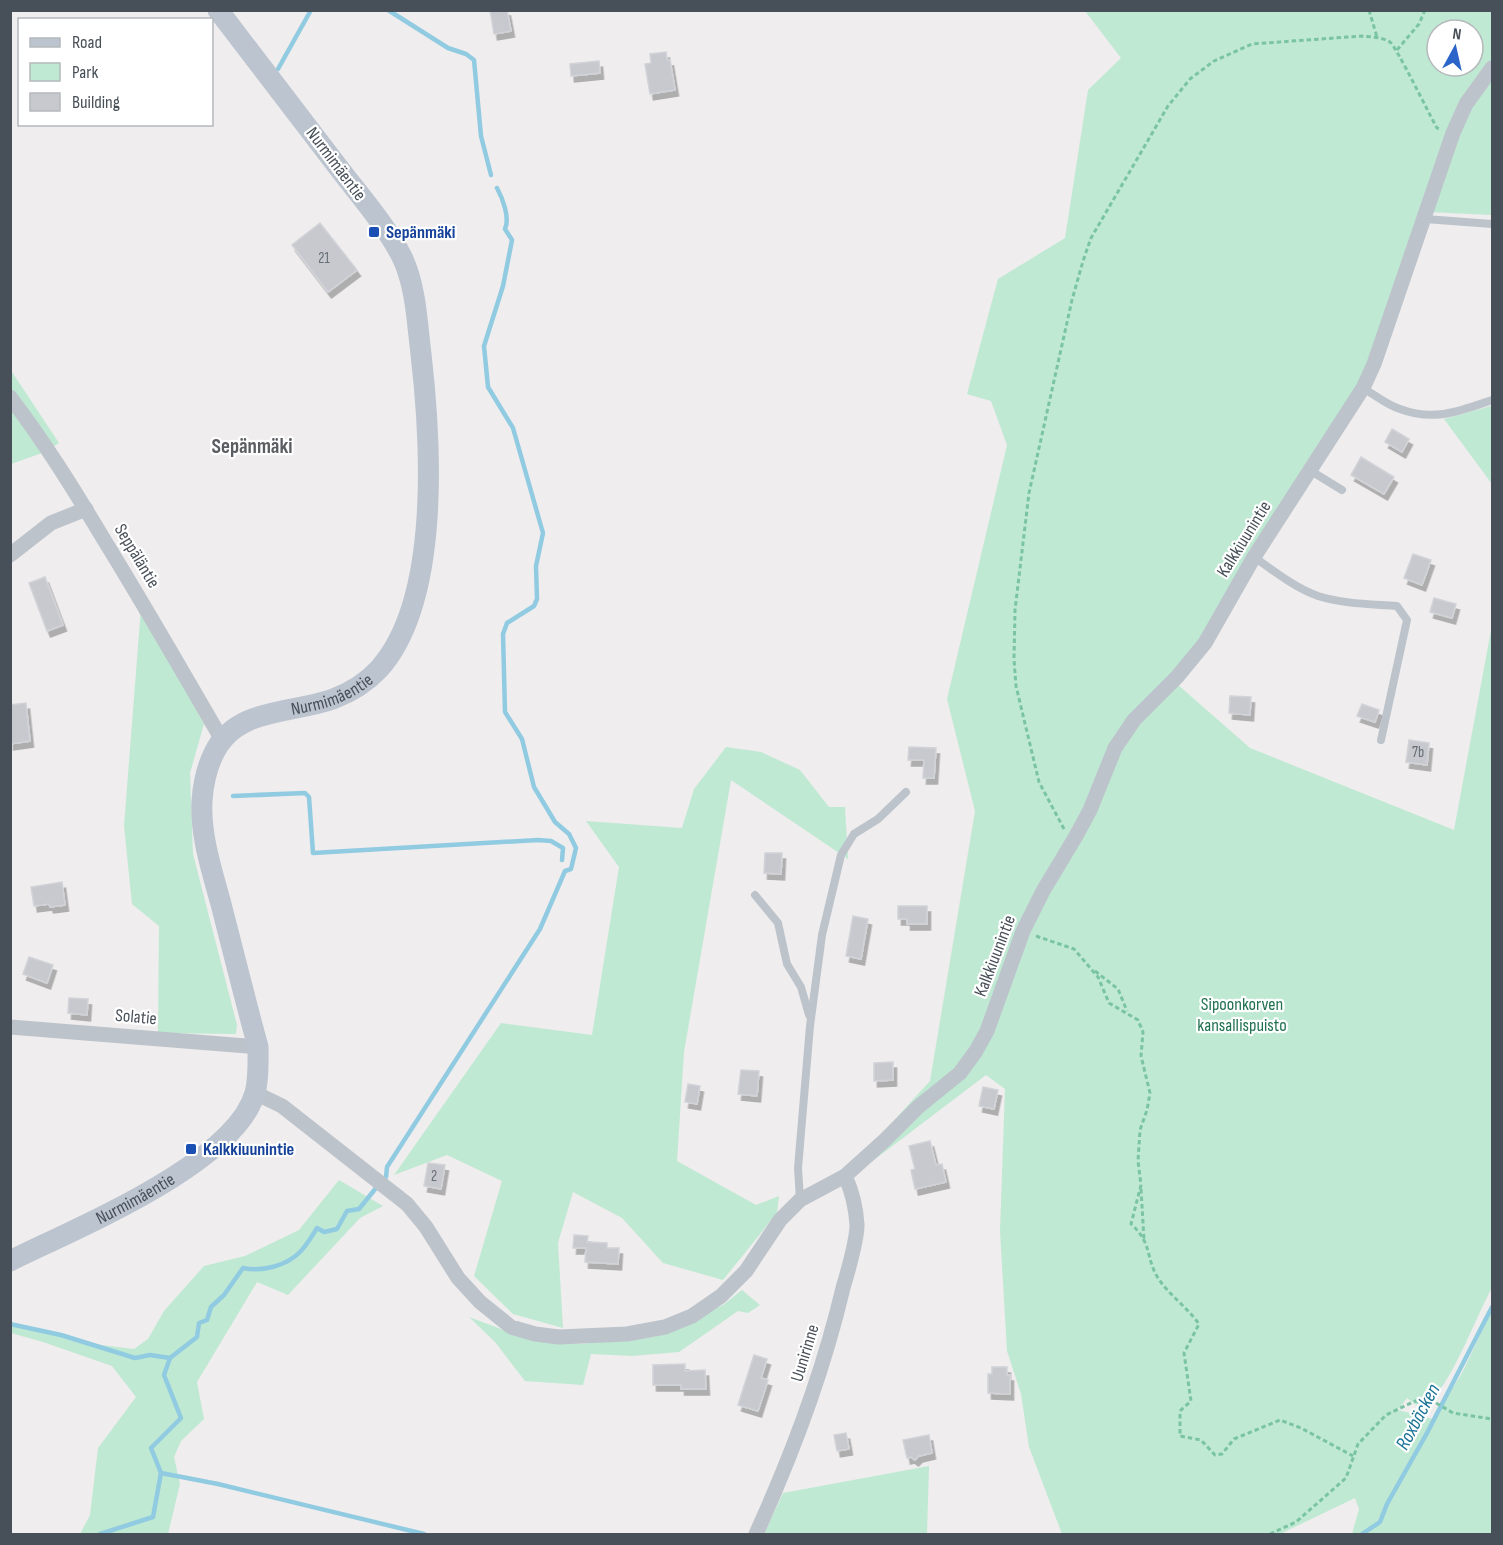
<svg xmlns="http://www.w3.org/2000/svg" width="1503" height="1545" viewBox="0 0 1503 1545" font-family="'Sofia Sans Condensed',sans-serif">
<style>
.green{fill:#bfe9d3;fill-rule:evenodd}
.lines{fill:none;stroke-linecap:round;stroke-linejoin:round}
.stream{stroke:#91cbe1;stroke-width:4.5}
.building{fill:#c7c9cf;stroke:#d1d3d8;stroke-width:1.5;filter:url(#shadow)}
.path{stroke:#7bc3a5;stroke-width:3;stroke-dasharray:4.5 3;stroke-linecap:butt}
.lane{stroke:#bdc3cb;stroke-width:8}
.street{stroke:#bdc3cb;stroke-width:15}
.secondary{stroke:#bcc4cf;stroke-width:21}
.transit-dot{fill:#1a4fb4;stroke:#fff;stroke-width:2}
.labels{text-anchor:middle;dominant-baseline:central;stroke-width:4.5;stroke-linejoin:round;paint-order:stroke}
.number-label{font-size:15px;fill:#676e76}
.street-label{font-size:18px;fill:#474f58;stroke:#fff}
.transit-label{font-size:18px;font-weight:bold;fill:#164399;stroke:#fff;text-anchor:start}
.park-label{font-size:18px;fill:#20714f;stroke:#fff}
.water-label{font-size:20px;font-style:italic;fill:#1b7497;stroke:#fff}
.quarter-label{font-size:21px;font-weight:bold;fill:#5a5d61;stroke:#fff}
</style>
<defs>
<filter id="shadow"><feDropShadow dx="3.5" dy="6" stdDeviation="0" flood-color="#0004"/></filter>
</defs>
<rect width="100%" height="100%" fill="#efeded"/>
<g class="green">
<path d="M1085,11H1492V215L1427,212L1365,389L1177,684L1250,748L1454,830L1492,625V1288C1478,1312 1452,1382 1433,1397C1428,1400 1421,1402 1416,1405L1407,1398L1398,1410L1433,1419L1462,1373L1492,1310V1534H1352L1359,1509L1355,1498L1280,1534H1062L1029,1447L1021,1394L1007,1351L1000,1231L1005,1089L986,1075L866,1166L857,1161L930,1081L975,811L947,699L1007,445L991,401L967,394L998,279L1065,238L1088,90L1121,58ZM1437,30H1473V66H1437Z"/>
<polygon points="10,369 59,443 45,452 11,464"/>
<polygon points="1491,406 1492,407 1492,484 1444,419"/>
<polygon points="141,608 204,724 190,773 193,854 237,1025 236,1034 158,1033 159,926 132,904 124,826"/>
<polygon points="726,747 761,752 800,770 829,807 845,807 848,859 731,780 684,1052 677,1161 756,1205 779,1196 777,1213 723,1280 663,1263 622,1218 573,1192 558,1243 563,1328 513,1314 474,1276 502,1181 447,1155 394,1175 501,1023 592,1035 619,867 586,821 682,828 694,789"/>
<polygon points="339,1180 383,1206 360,1218 288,1295 257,1282 197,1382 204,1419 181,1441 174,1457 180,1484 168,1534 80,1534 90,1515 98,1448 136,1397 112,1366 43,1342 11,1333 11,1323 93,1344 134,1349 148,1339 164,1311 204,1266 245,1256 299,1230"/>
<polygon points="742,1290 760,1305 748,1313 738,1311 679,1352 632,1356 591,1354 583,1385 525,1381 495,1342 469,1317 509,1332 580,1344 654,1337 723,1305"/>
<polygon points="929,1466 927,1534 764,1534 783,1493"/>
</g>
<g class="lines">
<g class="stream">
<polyline points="388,10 448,48 466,54 474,60 481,136 491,175"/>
<polyline points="278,69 311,10"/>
<polyline points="233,796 305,793 309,797 313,853 538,840 551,841 563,848 562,860"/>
<path d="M386,1177L387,1167L540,929L565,871L571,869L576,848L569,834L555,822L534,787L522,739L505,712L503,634L507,623L534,606L537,599L536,566L543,533L513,428L488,387L484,346L503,286L512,240L505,229C510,218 503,199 497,188"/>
<polyline points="10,1324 61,1335 135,1358 150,1355 170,1358"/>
<polyline points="161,1473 218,1484 424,1534"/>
<path d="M100,1534L153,1517L161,1473L151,1448L181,1418L164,1375L170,1358L197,1337L199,1323L207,1320L211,1307L224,1295L243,1268C262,1272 286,1266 300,1252C307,1245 312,1236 317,1228L324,1232L337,1229L347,1211L359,1209L376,1188"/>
<polyline points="1362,1534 1380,1522 1387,1504 1427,1433 1492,1307"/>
</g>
</g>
<g class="building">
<polygon points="490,10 507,10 511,31 494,34"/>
<polygon points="666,52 667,60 670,60 675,90 650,94 645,64 651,63 650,54"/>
<polygon points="599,61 600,73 571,76 570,64"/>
<polygon points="320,223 357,270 328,292 292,245"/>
<polygon points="1392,429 1409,439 1402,452 1385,442"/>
<polygon points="1361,457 1394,477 1384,494 1351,475"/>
<polygon points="1413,554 1431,560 1422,585 1404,578"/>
<polygon points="45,577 63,625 47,631 29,583"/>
<polygon points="1434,598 1456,604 1452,618 1430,612"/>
<polygon points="1230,696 1251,697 1250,715 1229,713"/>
<polygon points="26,703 30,741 10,744 10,705"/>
<polygon points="1362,704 1379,710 1375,722 1357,716"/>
<polygon points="1409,740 1429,743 1427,765 1406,762"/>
<polygon points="909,747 936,748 934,778 923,778 924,760 908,760"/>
<polygon points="765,853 782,853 781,874 764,873"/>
<polygon points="62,882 65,905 50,907 49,904 34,906 31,887"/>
<polygon points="898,906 927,906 927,924 907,924 907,919 898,919"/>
<polygon points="853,916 868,919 861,959 846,956"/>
<polygon points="29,957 53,965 47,983 23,974"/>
<polygon points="69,998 88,999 87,1015 68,1013"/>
<polygon points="893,1062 893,1080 874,1081 874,1063"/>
<polygon points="741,1070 759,1071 757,1096 738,1094"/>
<polygon points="688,1084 700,1086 697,1104 685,1102"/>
<polygon points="983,1087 998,1090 994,1109 979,1106"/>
<polygon points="930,1141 936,1165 942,1164 946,1182 915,1189 911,1170 915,1169 909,1146"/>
<polygon points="428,1163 445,1165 441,1189 424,1186"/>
<polygon points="574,1235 588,1236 587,1242 607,1243 607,1248 619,1248 618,1264 585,1262 586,1248 573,1248"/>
<polygon points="754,1355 767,1359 761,1378 768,1380 758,1411 738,1405"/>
<polygon points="685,1364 685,1371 705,1370 706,1389 681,1389 681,1385 653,1385 653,1365"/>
<polygon points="992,1367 1007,1367 1007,1375 1010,1375 1010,1394 988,1393 988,1374 992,1374"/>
<polygon points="846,1433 849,1449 837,1451 834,1435"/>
<polygon points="929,1435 932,1453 919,1456 915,1460 911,1457 907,1458 903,1440"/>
</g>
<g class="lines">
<g class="path">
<polyline points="1369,10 1377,37"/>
<polyline points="1397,50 1419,24 1425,10"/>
<path d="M1064,829L1039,782L1016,686L1014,659L1015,610L1029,493L1072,300L1083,261L1091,238L1168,106L1190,79L1214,61L1252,44L1362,36C1371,37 1382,37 1390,42C1396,46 1430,116 1437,128L1440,129"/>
<path d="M1036,936L1074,949L1098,977L1109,1003L1138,1020L1143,1032L1141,1056L1150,1093L1147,1110L1140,1130L1138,1161L1141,1185L1131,1224C1153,1244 1145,1257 1158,1278C1169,1295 1187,1307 1199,1324L1184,1353L1191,1401L1180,1411V1436L1201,1440L1215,1455L1222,1454L1234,1439L1280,1420L1301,1428L1353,1456"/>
<polyline points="1095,971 1118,989 1127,1011"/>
<polyline points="1141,1189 1144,1240"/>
<polyline points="1270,1534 1296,1522 1346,1478 1358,1444 1386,1415 1415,1401 1436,1403 1453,1413 1492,1419"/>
</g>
<g class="lane">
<polyline points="1425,219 1492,224"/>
<path d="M1363,388C1375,395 1387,405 1400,409C1434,422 1460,411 1492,400"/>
<polyline points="1311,471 1342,490"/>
<path d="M1254,557C1274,571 1295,588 1318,596C1343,604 1371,604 1397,606L1407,620L1381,740"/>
<polyline points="755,895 778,923 787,964 801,987 809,1015"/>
<polyline points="800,1200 798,1168 810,1026 822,935 841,855 854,834 878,819 906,792"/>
</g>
<g class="street">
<path d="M10,397C46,444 76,493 106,543C146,608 184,674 222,740"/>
<polyline points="10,555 51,523 86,509"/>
<polyline points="10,1027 258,1047"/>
<polyline points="255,1093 282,1106 407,1204 426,1227 458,1278 480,1302 511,1327 535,1334 559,1337 627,1334 665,1327 692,1316 721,1296 746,1271 780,1220 800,1200 845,1176 885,1140 918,1107 960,1073 976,1051 987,1031 1023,931 1043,891 1076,836 1090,810 1115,748 1134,720 1177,677 1205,643 1254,557 1363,388 1374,364 1453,133 1466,104 1492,68"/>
<path d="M756,1534C792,1455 823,1373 843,1288C848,1271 857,1241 857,1225C856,1208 852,1191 845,1176"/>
</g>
<path class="secondary" id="s1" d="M10,1261C74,1229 235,1164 255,1093C259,1078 258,1062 258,1047C245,999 233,951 221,904C212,871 200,835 202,801C203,786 207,767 214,753C236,707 292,714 333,699C349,693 367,682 379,669C441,600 431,441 421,354C417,322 416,286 402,257C386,225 360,196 338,167C298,115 258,63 218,10"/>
</g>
<g class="transit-dot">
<rect x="368" y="226" width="12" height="12" rx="3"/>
<rect x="185" y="1143" width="12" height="12" rx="3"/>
</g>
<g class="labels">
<g class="number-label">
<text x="324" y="258">21</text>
<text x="1418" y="752">7b</text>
<text x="434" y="1176">2</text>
</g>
<g class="street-label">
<text transform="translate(336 164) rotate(53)">Nurmimäentie</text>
<text transform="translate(1244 539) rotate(-58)">Kalkkiuunintie</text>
<text transform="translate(137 556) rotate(59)">Seppäläntie</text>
<text stroke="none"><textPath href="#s1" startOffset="788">Nurmimäentie</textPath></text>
<text transform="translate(995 956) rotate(-69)">Kalkkiuunintie</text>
<text transform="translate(136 1017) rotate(5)">Solatie</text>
<text stroke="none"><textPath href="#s1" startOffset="140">Nurmimäentie</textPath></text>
<text transform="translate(805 1353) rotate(-73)">Uunirinne</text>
</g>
<g class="transit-label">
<text x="386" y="232">Sepänmäki</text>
<text x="203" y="1149">Kalkkiuunintie</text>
</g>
<g class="park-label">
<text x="1242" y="1004">Sipoonkorven<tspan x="1242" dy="21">kansallispuisto</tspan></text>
</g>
<g class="water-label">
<text transform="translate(1418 1417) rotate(-62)">Roxbäcken</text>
</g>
<g class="quarter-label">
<text x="252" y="446">Sepänmäki</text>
</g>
</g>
<rect width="1503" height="1545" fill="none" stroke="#474f58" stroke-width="24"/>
<rect x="18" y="18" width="195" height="108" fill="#ffffff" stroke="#b5b9bc" stroke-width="1.5"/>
<rect x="30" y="38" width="30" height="9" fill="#bcc4cf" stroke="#b5b9bc" stroke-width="1.5"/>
<text x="72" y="48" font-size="18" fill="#474f58">Road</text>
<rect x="30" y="63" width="30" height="18" fill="#bfe9d3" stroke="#b5b9bc" stroke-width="1.5"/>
<text x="72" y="78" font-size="18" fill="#474f58">Park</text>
<rect x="30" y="93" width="30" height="18" fill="#c7c9cf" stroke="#b5b9bc" stroke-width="1.5"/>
<text x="72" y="108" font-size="18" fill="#474f58">Building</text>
<g transform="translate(1455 48) rotate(8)"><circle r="28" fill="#ffffff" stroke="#b5b9bc" stroke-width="1.5"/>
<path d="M0-4.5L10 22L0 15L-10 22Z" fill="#2c65ca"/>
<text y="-9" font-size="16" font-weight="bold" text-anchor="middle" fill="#474f58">N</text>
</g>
</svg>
